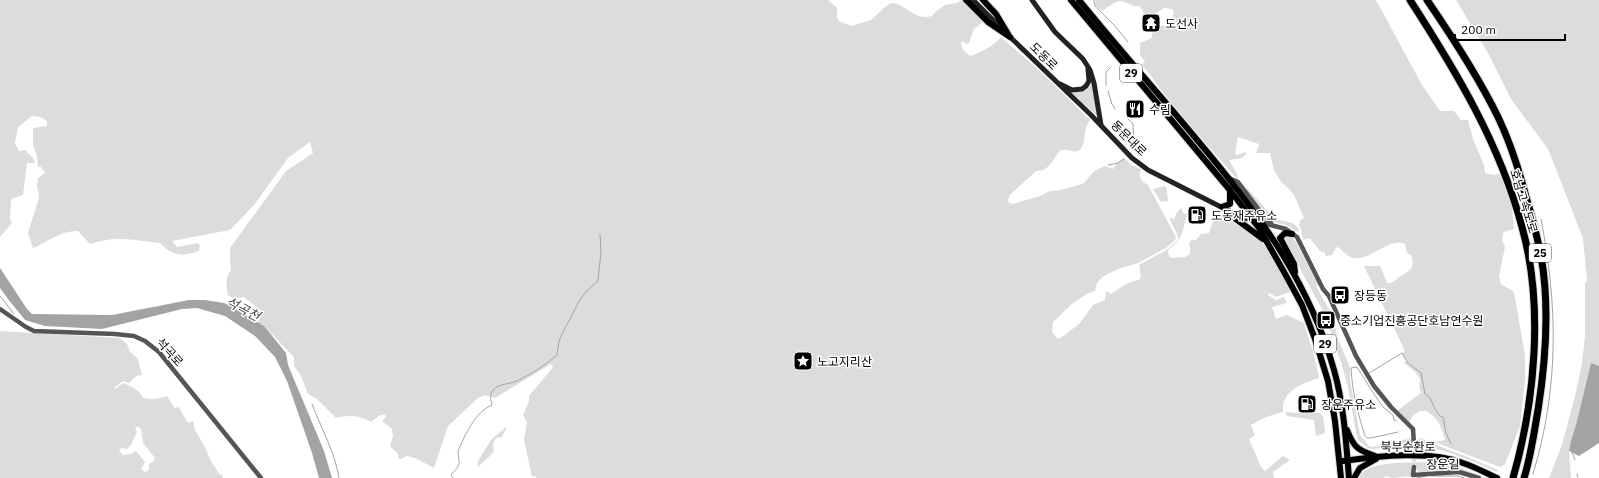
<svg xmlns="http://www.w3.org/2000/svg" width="1599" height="478" viewBox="0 0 1599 478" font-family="'IBM Plex Sans','Noto Sans KR',sans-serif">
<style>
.green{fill:#dcdcdc;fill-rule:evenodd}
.water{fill:#a3a3a3}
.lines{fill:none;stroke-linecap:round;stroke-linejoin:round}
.stream{stroke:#a3a3a3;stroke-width:1}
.tertiary-tunnel{stroke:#d9d9d9;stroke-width:4.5;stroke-dasharray:4.5 2;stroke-linecap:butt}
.primary-casing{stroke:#dbdbdb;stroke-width:8}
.trunk-casing{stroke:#dbdbdb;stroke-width:8}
.motorway-casing{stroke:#dbdbdb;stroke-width:9}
.tertiary{stroke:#555;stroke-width:4.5}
.secondary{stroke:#222;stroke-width:5}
.primary{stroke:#000;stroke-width:6}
.trunk{stroke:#000;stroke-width:6}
.motorway{stroke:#000;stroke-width:7}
.labels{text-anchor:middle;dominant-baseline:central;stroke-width:3;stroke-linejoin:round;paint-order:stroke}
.shield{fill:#fff;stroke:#4c4c4c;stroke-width:1}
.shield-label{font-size:11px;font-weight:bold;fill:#000}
.poi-label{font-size:12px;fill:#000;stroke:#fff;text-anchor:start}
.street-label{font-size:12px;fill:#000;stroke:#fff}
.water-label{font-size:13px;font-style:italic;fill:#444;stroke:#fff}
</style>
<rect width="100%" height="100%" fill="#fff"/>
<g class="green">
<path d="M0,0H828L837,8V18L839,21L852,26L871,20L885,7L891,3C908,4 912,21 932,16L935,12L945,5L956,3L962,0L984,21L974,29L969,43L966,44L963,41L961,43L963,50L970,56C982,52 993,46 1001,37L1041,72L1090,120C1082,131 1087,138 1082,147C1077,156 1068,148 1062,150C1053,154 1053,171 1036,171L1010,195L1008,200L1009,203L1013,204L1040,196L1050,191L1060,190L1079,185L1084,183L1094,171L1105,166L1113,169L1118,162L1124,158L1132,165L1141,169C1138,178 1141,181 1148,185L1176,237L1175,240L1166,248L1138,263L1118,269L1102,277L1097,283L1095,291L1088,293L1073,303L1053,322L1052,332L1058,339L1062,337L1079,324L1093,305L1105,300L1106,291L1111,294C1120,288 1128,281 1139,280L1141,277L1139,265L1168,249L1178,240V236L1169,218L1174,219L1177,212L1181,208L1184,214H1187C1183,230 1182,241 1168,250L1169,256L1171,258L1185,257L1190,254V248L1189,244L1191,240H1196L1201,234L1209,233L1214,218C1224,215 1229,217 1237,222C1264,237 1279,265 1290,292L1276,297L1269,293L1268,295L1276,300L1284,297L1287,303L1272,307L1276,319L1287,315L1304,323L1314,355L1319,378C1303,383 1281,391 1283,412L1266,417L1251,425L1255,435L1249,439L1261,467L1265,471L1283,456L1290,460L1273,472L1274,478H536V476L532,477L524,440L527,422L523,415L529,401V396L553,367L551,364L495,398L485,395L478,398L448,426L434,468L415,458L407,456L401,459L398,458V454L390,446L393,436L392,429L382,421L386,417L385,414L379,416L371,422C358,415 349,415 336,418L317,399L308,394L301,376L294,366V357L264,326L258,323L260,317L259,309L244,297L234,299L228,295C226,286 225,277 231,270L230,260V248L286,171L313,153L310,142L288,158L254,205L230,230L172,241L177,247L198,243L200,246L199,251C182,256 173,257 160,243C134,240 115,235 90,244L78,231C59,231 50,241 33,248L28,233L38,201L39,195L37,186L38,178L45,173L41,167H38L37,156L33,145V128L47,126V121L40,117L32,116L18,127L15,143L19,151L25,150L33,158L35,163H27L23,195L11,199L10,219L12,223L0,237Z"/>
<path d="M1095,0H1376L1422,85L1440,111H1454L1461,120H1468L1473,139L1484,165L1485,173L1494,175L1501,173L1511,201L1514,229L1506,231L1503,233L1502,239L1505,247L1499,276L1501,284L1514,292L1525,355V381L1520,426L1505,464L1500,467L1434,442L1445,440C1442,428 1438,417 1426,411C1418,410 1411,415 1410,423L1397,411L1421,393L1419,387L1420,379L1416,373L1404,363L1407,361L1402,353L1405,351L1364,266H1380L1387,283C1393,284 1396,279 1401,276C1410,270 1416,268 1411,255L1407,253L1405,244C1390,236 1370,261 1354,258C1348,257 1343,251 1338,247L1336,248L1332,255L1325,256V253L1320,251L1310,238L1303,240L1301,229L1299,225L1300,223L1299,221L1304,218L1294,195L1287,187L1281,182L1274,170L1270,153H1256L1259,144L1238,137L1235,153L1237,155L1246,152V154L1242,158L1229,160L1237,174L1238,180L1187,122L1157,85L1152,77L1142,65L1145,61L1140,55V43L1152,38V29C1166,22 1169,31 1174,11L1172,9L1164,8L1146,19L1142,9L1139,6C1131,7 1124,0 1120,1C1114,2 1107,8 1102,11L1096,6Z"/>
<polygon points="1456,0 1599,0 1599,366 1591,364 1577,421 1571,441 1569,451 1571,478 1549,478 1562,445 1576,392 1582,363 1585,335 1585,284 1587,280 1583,238 1548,149 1511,99 1489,55"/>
<polygon points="1092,83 1097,115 1096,115 1072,93 1083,91"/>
<polygon points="1165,186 1167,190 1168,201 1161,202 1153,189"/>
<path d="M1247,188L1273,217C1282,223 1292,219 1299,229L1298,232L1286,225L1274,222L1267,218L1246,189Z"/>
<path d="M1289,237H1292L1296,242L1318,285L1316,286L1332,315L1338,339L1350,367V380L1360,435L1369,446L1372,447L1412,438L1416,444L1417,440L1422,438L1429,442L1470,458L1498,470L1497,472C1472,461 1448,449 1420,447C1405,446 1388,448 1373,449L1368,448L1358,440L1356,432L1348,387L1341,362L1332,339L1328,320L1285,241V238Z"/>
<path d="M0,331L120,338L127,344L130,352L138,359L142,375L136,376L129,383L123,381L114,388L115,389L123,383C131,386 140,390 143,398C152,400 159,399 167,396L175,409L178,406L188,423L193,421L195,430L205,447L211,461L219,474L222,475L223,478H0ZM138,426L141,429L143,443L155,458L154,461L149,464V470L145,472L141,469L145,462L136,451L131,454L123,455L119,451L121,448L127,449L131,445L137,432L135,429Z"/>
<polygon points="1285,412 1297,413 1319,413 1323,416 1325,433 1316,436 1314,420 1287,416"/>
<polygon points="507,427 502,437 496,438 493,444 494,452 478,467 478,461 491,440 505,428"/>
<path d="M1420,462L1456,466L1481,476L1458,471L1419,472L1417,471L1416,466L1412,467V476L1392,478L1385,476L1384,478H1359C1365,461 1405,463 1420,462Z"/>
</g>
<g class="water">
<polygon points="0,268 27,309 32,314 112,315 189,300 205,300 224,303 233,307 264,326 286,353 288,365 324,451 332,478 319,478 312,453 287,381 275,357 255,336 225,316 197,308 182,309 102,329 45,326 25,320 8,299 0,288"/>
<polygon points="1591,363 1599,366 1599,443 1579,456 1569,451 1571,441 1577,421"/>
</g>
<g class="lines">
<g class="stream">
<polyline points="1094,0 1095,6 1114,25 1128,42"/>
<polyline points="1106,85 1106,72 1111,67"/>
<polyline points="1108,91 1112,104 1115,109"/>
<polyline points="1128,119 1133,124 1134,149"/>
<polyline points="1108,165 1118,163 1124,159"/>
<polyline points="0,296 14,314"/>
<polyline points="1369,373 1402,353 1407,362 1421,373 1425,394 1430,398 1435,409 1440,416 1443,417 1446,433 1451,444"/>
<path d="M312,404C321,428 335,452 339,478"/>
<path d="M1396,421L1394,420L1393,415L1383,407L1372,391L1357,367L1351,368C1352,391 1358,414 1365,436L1367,438H1371L1398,432"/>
<polyline points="1572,452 1575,460"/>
<path d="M1533,474C1559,388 1558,307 1541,219"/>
<polyline points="1577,474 1578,478"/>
<polyline points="1433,476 1458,476 1464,478"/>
<path d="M453,478L451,475C462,463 459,465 458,451C465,435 475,412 492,405C491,400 489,395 493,390C498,384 510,384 517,381C531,374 544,366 557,355C559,334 563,333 572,315C580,299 583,293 598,281L601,251L600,235"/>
<polyline points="1417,478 1426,476"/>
</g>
<polyline class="tertiary-tunnel" points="1414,444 1414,467"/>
<g class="primary-casing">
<g id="primary">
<polyline points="1071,0 1229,189 1259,228 1284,272 1302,305 1315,339 1328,381 1335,421 1341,478"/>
<path d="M1079,0C1118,48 1159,94 1198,141C1257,211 1309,281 1334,370C1344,405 1346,442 1349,478"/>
<polyline points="1222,207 1230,204 1230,190"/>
<polyline points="1229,211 1236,219 1263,239"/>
<polyline points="1292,234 1285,233 1280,238 1294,264 1295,272"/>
<path d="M1347,430C1354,448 1358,450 1375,456"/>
<path d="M1343,461C1378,456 1430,450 1463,463C1475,467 1486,473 1497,478"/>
<polyline points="1354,478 1360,468 1376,459"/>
</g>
</g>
<g class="trunk-casing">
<g id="trunk">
<polyline points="966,0 988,22 1010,37"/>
<polyline points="983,0 996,14 1008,34"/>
</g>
</g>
<g class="motorway-casing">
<g id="motorway">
<path d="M1410,0C1456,71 1500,144 1522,227C1544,305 1535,401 1513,478"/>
<path d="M1427,0C1453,38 1478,76 1498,117C1510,142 1519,170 1526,197C1532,216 1537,236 1541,256C1550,306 1546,359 1538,410C1534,432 1531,456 1524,478"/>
</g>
</g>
<g class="tertiary">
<polyline points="1229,178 1238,182 1266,219 1271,223"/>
<polyline points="1263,223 1286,229 1297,237 1323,289 1329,296 1356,356 1374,386 1391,407 1413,429 1414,444"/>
<polyline points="0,309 26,327 34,331 115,334 134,336 145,341 159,352 261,478"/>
<polyline points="1414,467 1413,475 1459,472 1479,478"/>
</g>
<g class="secondary">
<polyline points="973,0 1002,29"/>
<polyline points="1032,0 1055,32 1083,59 1090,70 1094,83 1101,125"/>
<polyline points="1008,35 1091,115 1132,158 1148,170 1229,211 1242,217 1255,221"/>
<polyline points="1060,84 1072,90 1082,89 1086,86 1089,81 1088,69"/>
</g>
<use href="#primary" class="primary"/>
<use href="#trunk" class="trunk"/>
<use href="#motorway" class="motorway"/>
</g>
<defs>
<g id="temple-square" transform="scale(1)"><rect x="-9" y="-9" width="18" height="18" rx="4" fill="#000" stroke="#fff"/><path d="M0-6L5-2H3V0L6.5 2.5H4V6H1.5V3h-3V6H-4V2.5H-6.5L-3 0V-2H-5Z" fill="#fff"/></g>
<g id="restaurant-square" transform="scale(1)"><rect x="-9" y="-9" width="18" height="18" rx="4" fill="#000" stroke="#fff"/><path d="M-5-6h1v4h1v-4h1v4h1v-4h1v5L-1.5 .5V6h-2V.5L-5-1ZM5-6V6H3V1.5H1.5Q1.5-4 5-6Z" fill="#fff"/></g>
<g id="fuel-square" transform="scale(1)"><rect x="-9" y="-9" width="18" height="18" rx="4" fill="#000" stroke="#fff"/><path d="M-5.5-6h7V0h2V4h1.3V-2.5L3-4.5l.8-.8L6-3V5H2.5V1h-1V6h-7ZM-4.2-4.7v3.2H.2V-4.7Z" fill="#fff"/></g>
<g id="bus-square" transform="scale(1)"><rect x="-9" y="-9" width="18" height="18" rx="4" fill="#000" stroke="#fff"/><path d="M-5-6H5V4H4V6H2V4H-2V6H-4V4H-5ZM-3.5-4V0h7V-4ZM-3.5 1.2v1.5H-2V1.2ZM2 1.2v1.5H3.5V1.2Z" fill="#fff"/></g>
<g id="sight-square" transform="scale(1)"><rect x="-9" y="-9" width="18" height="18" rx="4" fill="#000" stroke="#fff"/><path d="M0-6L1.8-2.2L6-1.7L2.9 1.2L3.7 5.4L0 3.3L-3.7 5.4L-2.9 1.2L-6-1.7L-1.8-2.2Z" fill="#fff"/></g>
</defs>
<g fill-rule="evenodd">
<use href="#temple-square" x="1151" y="23"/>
<use href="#restaurant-square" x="1135" y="109"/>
<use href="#fuel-square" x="1197" y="215"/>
<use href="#bus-square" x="1340" y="295"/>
<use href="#bus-square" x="1326" y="320"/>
<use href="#sight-square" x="803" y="361"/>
<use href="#fuel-square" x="1307" y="404"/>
</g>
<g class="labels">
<g class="shield">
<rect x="1120" y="64" width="22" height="18" rx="3"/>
<rect x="1529" y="244" width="22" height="18" rx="3"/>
<rect x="1314" y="335" width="22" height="18" rx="3"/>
</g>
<g class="shield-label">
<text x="1131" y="73">29</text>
<text x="1540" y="253">25</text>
<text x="1325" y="344">29</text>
</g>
<g class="poi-label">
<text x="1165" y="23">도선사</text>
<text x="1149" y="109">수림</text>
<text x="1211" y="215">도동재주유소</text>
<text x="1354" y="295">장등동</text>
<text x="1340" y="320">중소기업진흥공단호남연수원</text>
<text x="817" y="361">노고지리산</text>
<text x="1321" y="404">장운주유소</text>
</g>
<g class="street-label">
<text transform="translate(1044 56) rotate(44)">도동로</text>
<text transform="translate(1129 138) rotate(45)">동문대로</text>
<text transform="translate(1524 201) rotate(73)">호남고속도로</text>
<text transform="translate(170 352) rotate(48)">석곡로</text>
<text x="1408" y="446">북부순환로</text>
<text transform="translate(1443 464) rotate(-1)">장운길</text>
</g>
<g class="water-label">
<text transform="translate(243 309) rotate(28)">석곡천</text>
</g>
</g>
<path d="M1455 34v6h110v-6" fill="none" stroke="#000000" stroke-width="2"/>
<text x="1461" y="34" font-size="12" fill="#000000" stroke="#ffffff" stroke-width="3" paint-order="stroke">200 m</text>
</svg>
